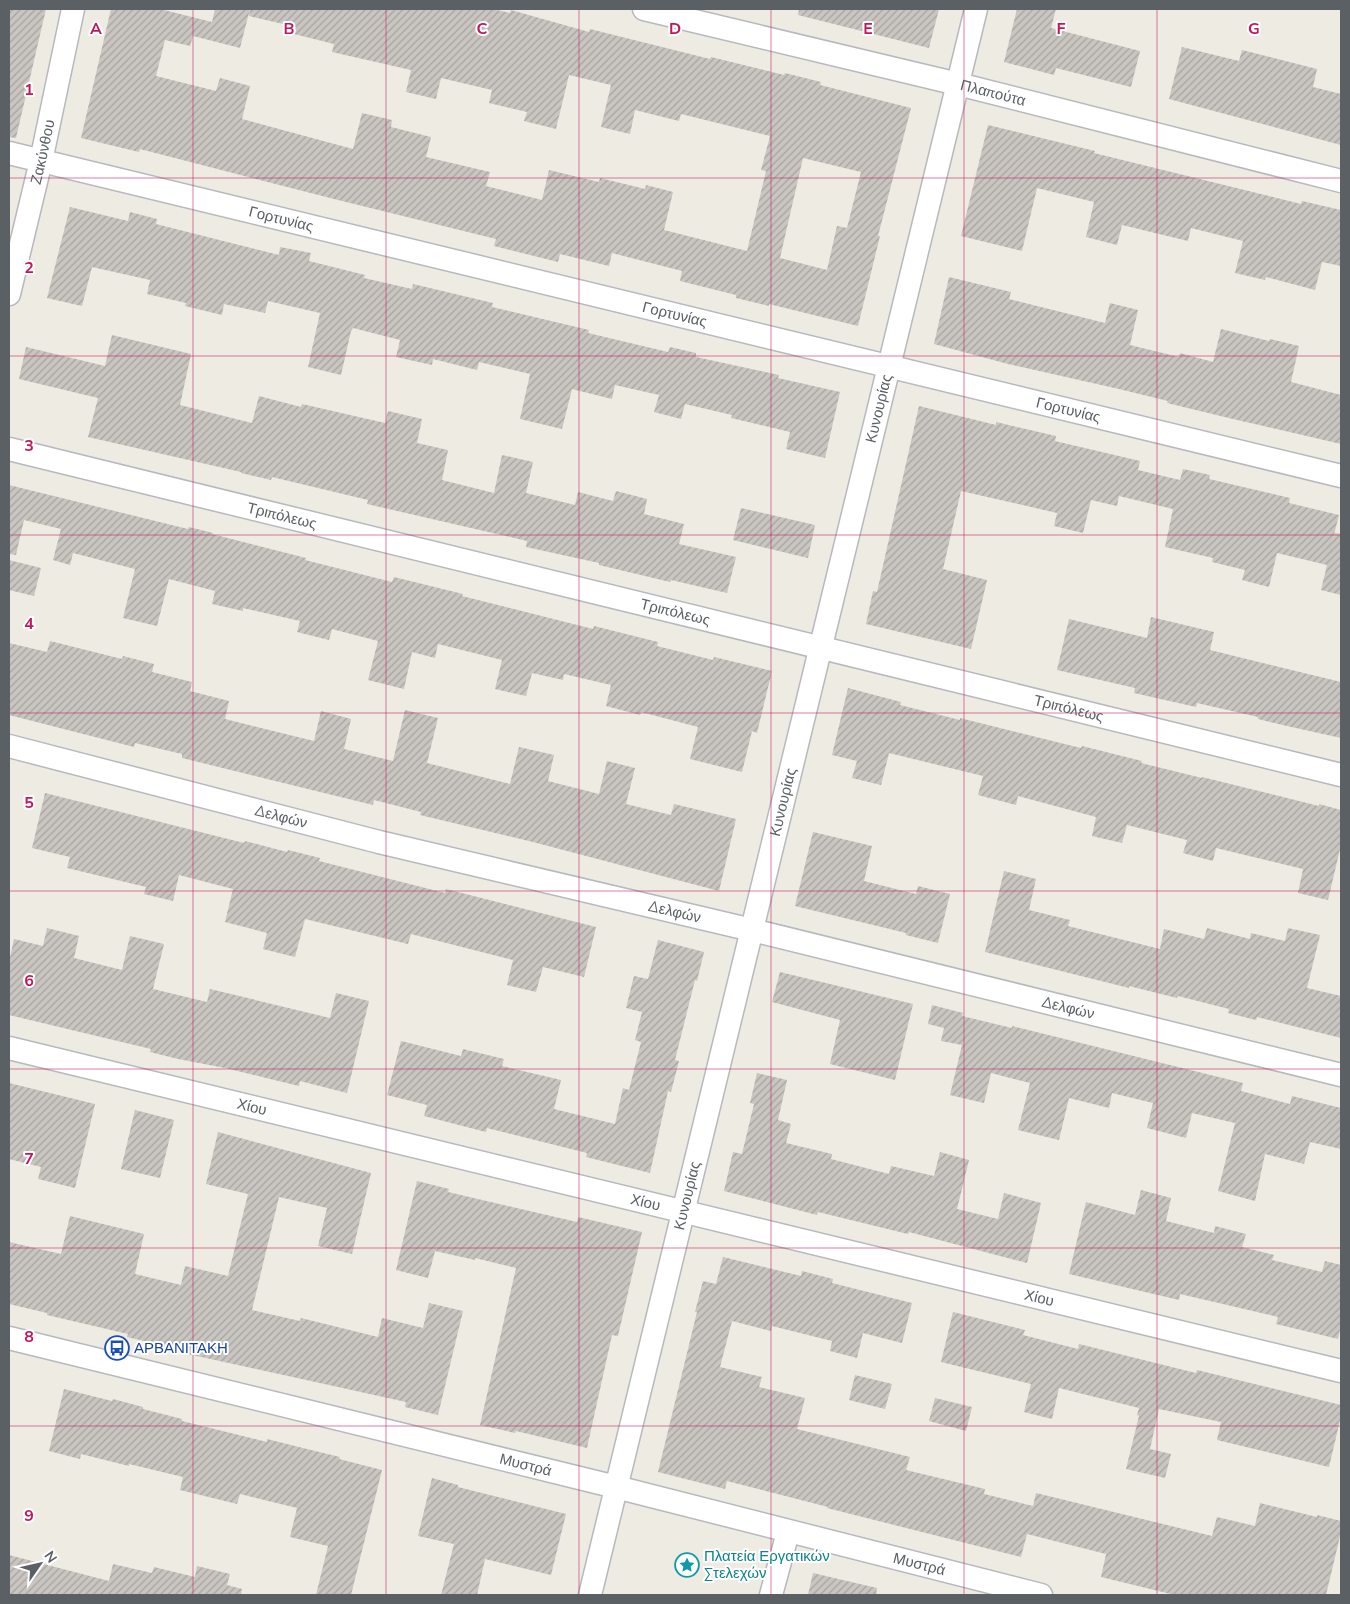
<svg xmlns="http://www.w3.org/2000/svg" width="1350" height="1604" viewBox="0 0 1350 1604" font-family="'Nunito Sans',sans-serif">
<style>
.building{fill:url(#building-hatch);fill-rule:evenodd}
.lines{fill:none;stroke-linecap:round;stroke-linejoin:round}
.minor-casing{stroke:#b6b9be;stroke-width:25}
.minor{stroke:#fff;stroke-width:22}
.grid{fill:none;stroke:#c2185b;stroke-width:1;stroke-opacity:0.55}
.labels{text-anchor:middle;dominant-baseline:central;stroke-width:4;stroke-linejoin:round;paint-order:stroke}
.street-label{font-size:15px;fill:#5b6064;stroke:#fff}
.transit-label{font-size:15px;fill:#164399;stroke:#fff;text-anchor:start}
.culture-label{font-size:15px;fill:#0d838f;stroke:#fff;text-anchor:start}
.grid-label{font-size:16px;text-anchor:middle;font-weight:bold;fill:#c2185b;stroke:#fff;stroke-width:4;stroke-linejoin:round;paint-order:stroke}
</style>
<defs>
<pattern id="building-hatch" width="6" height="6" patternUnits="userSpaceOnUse" patternTransform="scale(1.25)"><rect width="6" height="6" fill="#c9c6c1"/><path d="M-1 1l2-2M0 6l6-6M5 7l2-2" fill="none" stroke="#a6a4a0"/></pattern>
</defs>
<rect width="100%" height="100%" fill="#eeebe3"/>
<g class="building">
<polygon points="9,9 46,9 16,138 9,137"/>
<path d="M111,9H160L212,22L215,9H250L240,48L193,36L190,46L165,40L156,76L216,91L220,78L250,86L242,119L353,149L362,113L392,120L391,127L431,137L426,157L490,172L486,186L542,200L549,170L599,182L600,178L645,189L646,185L673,192L664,230L747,251L766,171L761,170L770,136L681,114L679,121L635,110L630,134L601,127L611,85L569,75L556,129L524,121L527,112L489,103L492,90L441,78L436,99L406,92L411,70L332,52L334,44L294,34L296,27L249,16L250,9H493L510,13L511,10L589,32L590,29L710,59L711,57L784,75L785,73L821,82L820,85L911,108L878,236H880L858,326L769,304V306L736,298V295L680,281L682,271L612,253L609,266L560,254L558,262L494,246L496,239L330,198L140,149L139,152L81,138ZM803,158L861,172L847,228L837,226L827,270L780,258Z"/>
<polygon points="799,9 939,9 929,48 798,15"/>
<polygon points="1017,9 1056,9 1051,28 1140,51 1131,87 1056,68 1054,75 1004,62"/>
<polygon points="1182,47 1239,61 1242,50 1317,69 1313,87 1341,94 1341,145 1169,99"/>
<polygon points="988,125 1095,151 1094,153 1301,204 1302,201 1341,210 1341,266 1322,262 1315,290 1266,277 1265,280 1235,273 1243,241 1191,228 1188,241 1122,225 1117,245 1086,237 1094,202 1037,188 1022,251 961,236"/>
<polygon points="70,207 128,221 130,212 157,219 156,224 279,255 280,247 311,253 309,261 365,275 364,278 412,289 413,284 493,303 492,307 589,330 588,333 668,352 670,347 696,353 696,357 779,375 778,378 840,392 825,458 786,449 790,432 731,418 732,415 685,404 681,419 654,412 659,395 615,385 612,399 572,389 562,429 520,419 530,374 479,362 477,370 433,359 432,365 396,357 400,340 353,328 351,331 341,375 308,367 320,313 268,301 265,313 224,304 222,315 185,306 186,303 147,294 150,280 92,267 82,306 47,298"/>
<polygon points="949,277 1011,292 1009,299 1105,323 1110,303 1138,310 1130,345 1179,357 1180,353 1213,362 1221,329 1269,341 1270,339 1299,346 1291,382 1341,395 1341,444 1233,419 1167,403 1168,401 1119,389 1008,364 934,344"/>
<polygon points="112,335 191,354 180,405 252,423 259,396 301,407 302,404 385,423 388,411 422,419 417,443 448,450 442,480 494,493 502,455 533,462 526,493 575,505 578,492 613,501 616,491 647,499 644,514 684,524 679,544 736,557 727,593 671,580 670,582 599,565 599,563 526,547 527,541 367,504 368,500 272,477 271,480 241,473 241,472 88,437 98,398 19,379 26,347 105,366"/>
<polygon points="919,406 996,425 996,422 1056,436 1055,441 1140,461 1138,470 1180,480 1183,469 1210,475 1209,479 1290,498 1289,503 1339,515 1332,543 1335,533 1341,534 1341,595 1321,590 1327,565 1277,553 1269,587 1242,580 1245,570 1212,562 1213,558 1165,547 1173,509 1119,496 1117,506 1091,500 1083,533 1054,526 1057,513 961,491 943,569 987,580 971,649 866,624 873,591 877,592"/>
<polygon points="9,485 188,529 189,527 213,533 212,534 306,558 305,560 392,582 394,577 463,594 462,596 593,629 594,626 658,642 657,646 713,660 714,657 772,671 757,733 752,731 742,772 690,759 698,727 641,712 640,715 606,706 611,685 564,674 563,680 532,673 526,696 495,689 502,660 438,644 435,658 412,652 404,689 368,680 378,641 332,629 329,640 297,632 300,621 243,608 243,611 212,604 215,591 169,579 157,626 123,618 135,569 73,553 70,565 53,560 61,529 24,520 16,555 9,554"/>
<polygon points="741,508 815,525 808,558 733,540"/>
<polygon points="9,560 41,568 34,596 9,590"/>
<polygon points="1151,617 1214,632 1210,650 1341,682 1341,738 1287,726 1258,719 1258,717 1197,703 1196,707 1134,693 1135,688 1057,670 1069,619 1147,638"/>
<polygon points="50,641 122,659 123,656 154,664 152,672 192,682 190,691 229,701 225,719 314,741 321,711 351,719 344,749 393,761 405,710 438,718 427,763 510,784 519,747 554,755 548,781 599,794 607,761 635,768 626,804 671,815 674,804 736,819 719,891 533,842 420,815 421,812 374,800 373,805 182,758 182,754 135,743 134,747 9,715 9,643 47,652"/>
<polygon points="848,688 901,702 900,705 960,720 960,718 1081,748 1082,746 1142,761 1141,763 1202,778 1202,777 1319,806 1319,804 1341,810 1341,845 1328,900 1298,893 1303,869 1216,848 1213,861 1183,853 1187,840 1127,825 1122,843 1092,836 1096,817 1018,796 1016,805 978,795 983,776 889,753 881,785 852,778 857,761 832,755"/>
<polygon points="45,793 244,843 245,841 287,852 288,850 320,858 319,861 445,893 446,889 596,927 584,977 543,967 536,992 507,985 513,960 411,934 408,944 305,919 295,957 263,949 267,933 225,922 233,889 179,875 173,901 144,894 146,887 67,868 70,857 32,848"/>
<polygon points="813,832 872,846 864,881 916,894 918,886 950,894 938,943 906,935 906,933 795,906"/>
<polygon points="1004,871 1036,879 1029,910 1070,920 1068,926 1160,949 1164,929 1204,939 1207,928 1250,939 1251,933 1285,941 1288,928 1320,935 1307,988 1341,996 1341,1038 1257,1017 1256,1020 1228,1013 1229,1009 1178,996 1177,998 1129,986 1129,988 985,952"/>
<polygon points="47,928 79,936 74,958 122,970 130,936 164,944 153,989 207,1002 210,989 330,1018 336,993 369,1001 347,1093 300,1081 299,1086 225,1068 178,1059 150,1052 151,1049 9,1015 9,962 14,939 43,946"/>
<polygon points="658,940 704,952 697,981 695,980 675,1060 679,1061 671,1092 668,1091 650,1173 586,1157 587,1153 487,1128 486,1132 424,1116 427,1105 387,1095 401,1041 461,1056 463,1049 504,1059 502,1066 561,1080 554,1109 615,1124 623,1088 629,1090 641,1042 635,1040 642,1012 626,1008 634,976 648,979"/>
<polygon points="780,972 913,1004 895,1080 830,1064 840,1020 772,1002"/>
<polygon points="932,1005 963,1013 962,1016 1012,1028 1012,1026 1243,1083 1241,1091 1290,1104 1292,1096 1341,1108 1341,1149 1310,1142 1304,1164 1265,1154 1255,1201 1218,1191 1235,1123 1192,1113 1186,1138 1147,1128 1153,1103 1112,1093 1109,1108 1069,1098 1059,1140 1018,1130 1030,1083 991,1073 984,1103 950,1095 962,1045 941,1041 944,1028 928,1024"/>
<polygon points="757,1073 787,1080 778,1120 791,1124 786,1143 832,1154 831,1159 889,1174 891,1166 934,1176 940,1152 969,1160 957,1209 998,1219 1004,1193 1041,1203 1027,1263 909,1232 908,1234 818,1212 817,1215 724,1191 733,1152 742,1154 754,1104 750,1103"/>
<polygon points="9,1083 95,1104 75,1188 38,1179 41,1167 9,1159"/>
<polygon points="135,1110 174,1120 160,1178 121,1169"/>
<polygon points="218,1132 371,1173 352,1254 318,1246 327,1208 279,1197 252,1310 300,1321 301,1318 378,1337 382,1318 423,1328 429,1303 463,1311 438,1415 405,1407 406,1402 165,1349 166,1346 127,1337 128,1334 47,1315 47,1313 9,1304 9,1242 61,1254 70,1216 144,1234 135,1274 181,1285 185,1266 228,1276 248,1194 206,1184"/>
<polygon points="417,1181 449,1189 448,1192 577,1222 578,1217 642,1232 618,1336 612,1335 587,1448 516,1431 515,1433 480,1425 516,1268 475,1258 475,1260 435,1251 428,1278 396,1270"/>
<polygon points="1141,1190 1171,1198 1166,1221 1214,1233 1215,1226 1246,1234 1242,1247 1274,1255 1272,1260 1322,1272 1325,1261 1341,1265 1341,1325 1338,1339 1276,1324 1278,1317 1180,1294 1179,1300 1069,1274 1086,1202 1135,1215"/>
<polygon points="723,1257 801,1276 802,1271 833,1279 832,1283 912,1303 902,1343 863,1333 857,1358 830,1351 832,1341 772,1326 771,1331 732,1321 720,1367 762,1377 759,1387 805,1398 797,1429 910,1457 906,1470 985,1489 984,1494 1033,1506 1036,1493 1212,1536 1217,1517 1255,1526 1260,1503 1317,1517 1317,1515 1341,1521 1341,1532 1326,1595 1175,1595 1101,1577 1106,1554 1027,1534 1021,1557 827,1508 828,1507 727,1481 725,1489 658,1472 697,1312 695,1312 703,1281 716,1284"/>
<polygon points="953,1312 1025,1330 1023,1335 1078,1349 1079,1344 1196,1373 1197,1370 1341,1405 1341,1416 1329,1467 1217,1440 1221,1422 1159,1409 1150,1449 1171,1454 1165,1478 1126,1469 1139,1416 1137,1415 1139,1408 1059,1388 1052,1419 1024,1412 1031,1384 941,1362"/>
<polygon points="855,1375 892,1384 885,1409 849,1400"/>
<polygon points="64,1389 112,1401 113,1399 143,1407 143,1409 182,1419 182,1421 267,1442 267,1439 311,1450 340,1457 339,1459 382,1470 351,1595 316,1595 328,1546 290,1537 297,1508 240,1494 237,1504 180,1490 183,1477 129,1464 129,1466 81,1454 80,1459 49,1451"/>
<polygon points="935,1398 972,1407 966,1431 929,1421"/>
<polygon points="432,1478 458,1485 458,1487 566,1514 551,1575 485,1559 477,1595 441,1595 454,1544 418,1536"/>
<polygon points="9,1555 109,1581 113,1564 152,1573 154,1567 195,1577 197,1566 230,1574 227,1585 242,1589 241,1595 9,1595"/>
<polygon points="813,1573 877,1588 876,1595 808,1595"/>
</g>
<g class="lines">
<g class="minor-casing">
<g id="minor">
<path id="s1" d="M644,9L958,84L1341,181"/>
<path id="s2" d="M9,153L1341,476"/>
<path id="s3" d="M9,294L41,161L73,9"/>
<path id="s4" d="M9,449L1341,775"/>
<path id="s5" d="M9,746L379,842L752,930L1341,1075"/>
<path id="s6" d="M9,1048L1341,1371"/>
<path id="s7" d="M9,1338L616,1487L1041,1595"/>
<path id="s8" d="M590,1595L976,9"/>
<polyline points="771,1595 788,1532"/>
</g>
</g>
<use href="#minor" class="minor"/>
</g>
<path class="grid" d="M193,9V1595M386,9V1595M579,9V1595M771,9V1595M964,9V1595M1157,9V1595M9,178H1341M9,356H1341M9,535H1341M9,713H1341M9,891H1341M9,1069H1341M9,1248H1341M9,1426H1341"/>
<defs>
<g id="bus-ring" transform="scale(1.25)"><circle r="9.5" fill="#fff" stroke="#1a4fb4" stroke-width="1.5"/><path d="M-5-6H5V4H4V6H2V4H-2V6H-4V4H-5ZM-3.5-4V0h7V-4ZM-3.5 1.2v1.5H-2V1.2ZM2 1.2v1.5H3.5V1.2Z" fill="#1a4fb4"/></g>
<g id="sight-ring" transform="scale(1.25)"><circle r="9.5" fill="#fff" stroke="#0f9aa8" stroke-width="1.5"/><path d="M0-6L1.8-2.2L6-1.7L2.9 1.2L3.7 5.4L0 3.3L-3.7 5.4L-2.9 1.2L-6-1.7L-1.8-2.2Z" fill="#0f9aa8"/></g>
</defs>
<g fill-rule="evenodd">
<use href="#bus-ring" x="117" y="1348"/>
<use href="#sight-ring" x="687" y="1565"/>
</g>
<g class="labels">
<g class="street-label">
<text stroke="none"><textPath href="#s1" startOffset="359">Πλαπούτα</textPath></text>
<text stroke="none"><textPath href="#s3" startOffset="146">Ζακύνθου</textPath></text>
<text stroke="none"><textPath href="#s2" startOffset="280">Γορτυνίας</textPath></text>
<text stroke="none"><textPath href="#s2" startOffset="685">Γορτυνίας</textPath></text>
<text stroke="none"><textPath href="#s8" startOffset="1221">Κυνουρίας</textPath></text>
<text stroke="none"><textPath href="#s2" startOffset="1090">Γορτυνίας</textPath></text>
<text stroke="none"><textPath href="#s4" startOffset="281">Τριπόλεως</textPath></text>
<text stroke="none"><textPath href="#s4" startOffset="686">Τριπόλεως</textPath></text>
<text stroke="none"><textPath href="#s4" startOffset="1091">Τριπόλεως</textPath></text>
<text stroke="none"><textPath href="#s8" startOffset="816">Κυνουρίας</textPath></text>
<text stroke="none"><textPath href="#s5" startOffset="281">Δελφών</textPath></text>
<text stroke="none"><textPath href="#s5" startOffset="686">Δελφών</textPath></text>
<text stroke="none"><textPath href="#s5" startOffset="1091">Δελφών</textPath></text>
<text stroke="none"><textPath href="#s6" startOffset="250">Χίου</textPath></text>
<text stroke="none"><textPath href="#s8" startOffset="411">Κυνουρίας</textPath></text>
<text stroke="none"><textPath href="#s6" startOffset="655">Χίου</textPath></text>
<text stroke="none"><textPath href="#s6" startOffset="1060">Χίου</textPath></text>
<text stroke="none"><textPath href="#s7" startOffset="532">Μυστρά</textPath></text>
<text stroke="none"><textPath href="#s7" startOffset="938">Μυστρά</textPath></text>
</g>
<g class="transit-label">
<text x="134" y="1348">ΑΡΒΑΝΙΤΑΚΗ</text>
</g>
<g class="culture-label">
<text x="704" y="1556">Πλατεία Εργατικών<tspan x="704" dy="17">Στελεχών</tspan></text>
</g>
</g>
<g class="grid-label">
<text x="96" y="34">A</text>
<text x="289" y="34">B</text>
<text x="482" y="34">C</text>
<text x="675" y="34">D</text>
<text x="868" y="34">E</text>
<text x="1061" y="34">F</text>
<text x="1254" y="34">G</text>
<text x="29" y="95">1</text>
<text x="29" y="273">2</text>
<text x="29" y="451">3</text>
<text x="29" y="629">4</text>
<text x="29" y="808">5</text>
<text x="29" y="986">6</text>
<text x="29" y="1164">7</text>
<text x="29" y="1342">8</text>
<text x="29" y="1521">9</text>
</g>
<rect width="1350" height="1604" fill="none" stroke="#5b6064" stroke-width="20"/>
<g transform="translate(40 1564) rotate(56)" stroke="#ffffff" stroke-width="4" paint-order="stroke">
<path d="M0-4L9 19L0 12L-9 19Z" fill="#5b6064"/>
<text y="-8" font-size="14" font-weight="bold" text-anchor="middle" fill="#5b6064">N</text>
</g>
</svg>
